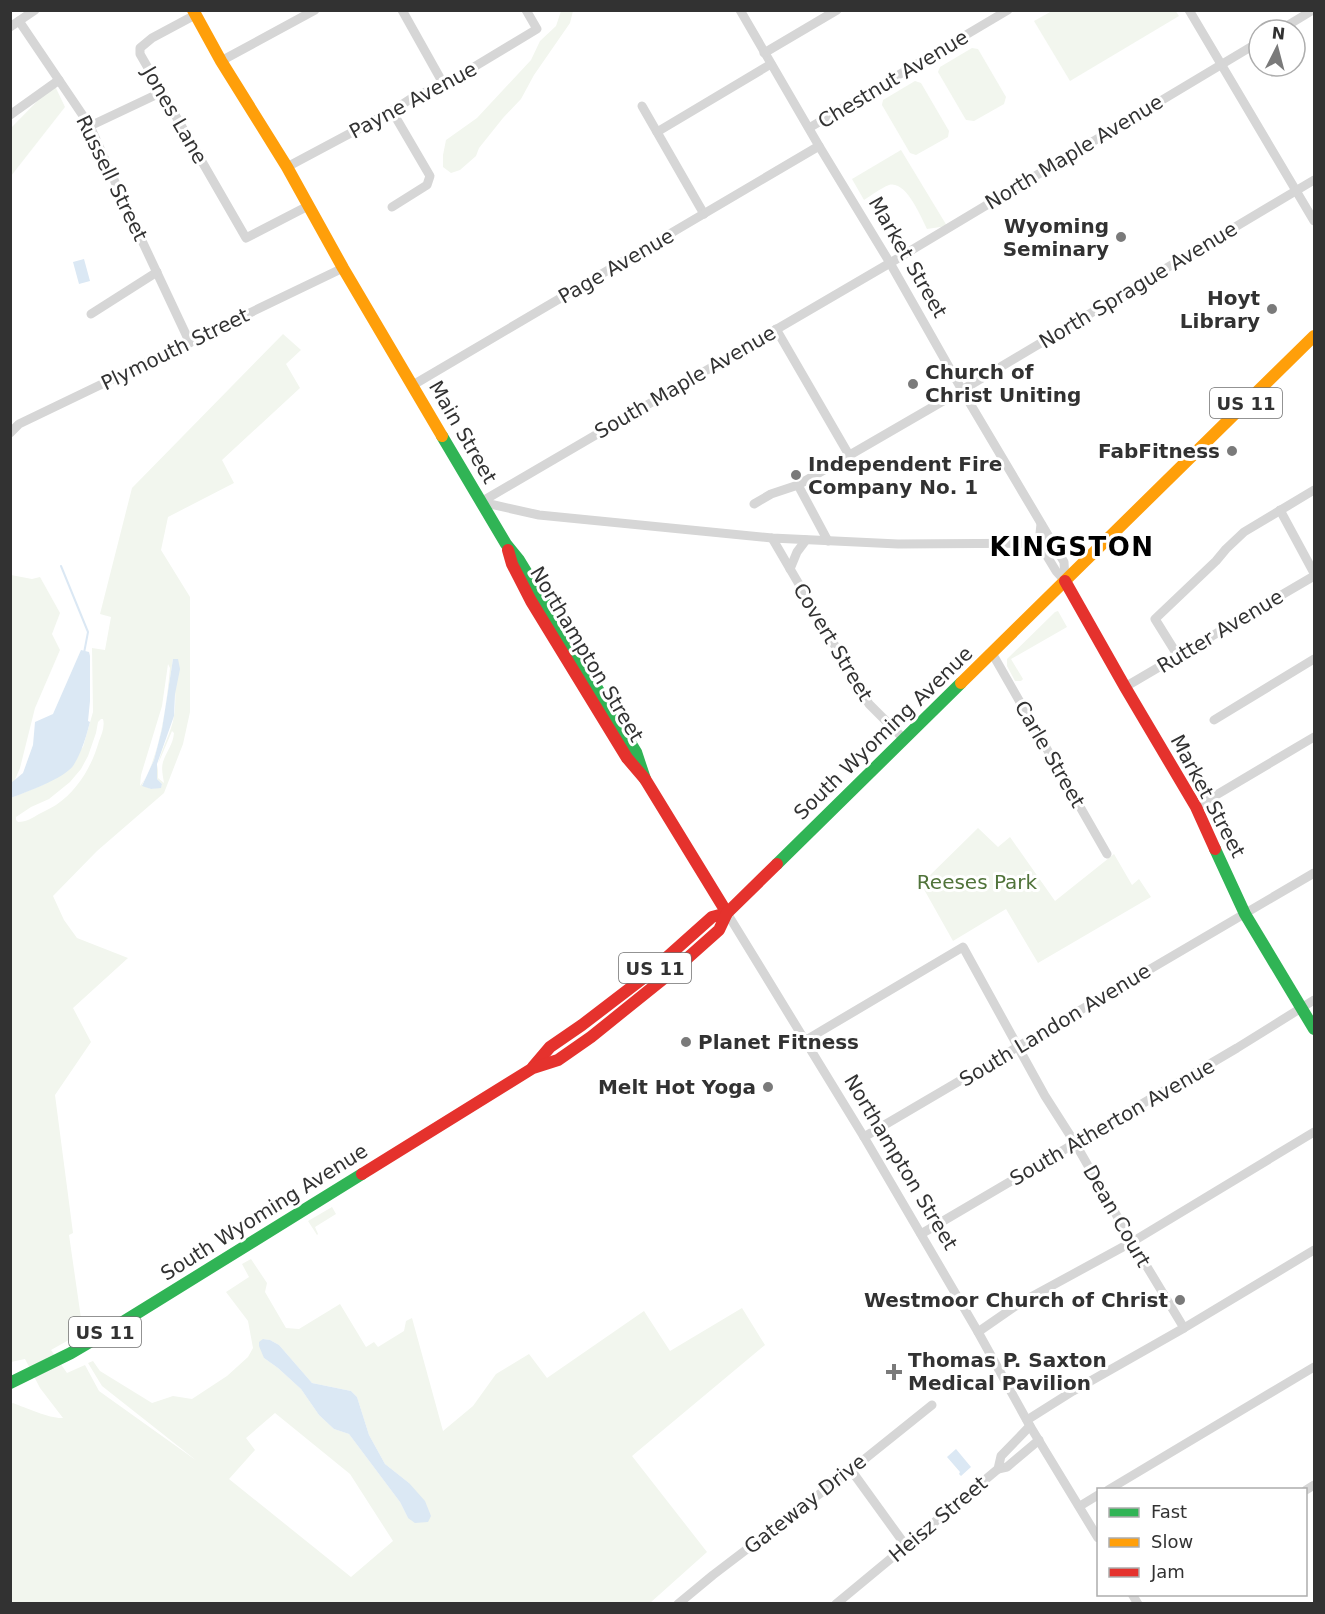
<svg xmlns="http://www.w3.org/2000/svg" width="1325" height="1614" viewBox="0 0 1325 1614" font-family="'DejaVu Sans',sans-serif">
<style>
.green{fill:#f2f6ee;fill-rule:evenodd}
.water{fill:#dbe8f4}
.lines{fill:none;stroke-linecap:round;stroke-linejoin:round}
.stream{stroke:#dbe8f4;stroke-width:2}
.street{stroke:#d6d6d6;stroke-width:9}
.fast{stroke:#30b455;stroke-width:12}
.slow{stroke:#ff9f0a;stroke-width:12}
.jam{stroke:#e5322d;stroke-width:12}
.poi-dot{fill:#7a7a7a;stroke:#fff;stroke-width:2}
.labels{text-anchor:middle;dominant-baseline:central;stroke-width:6;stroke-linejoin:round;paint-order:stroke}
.shield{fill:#fff;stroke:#707070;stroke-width:1.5}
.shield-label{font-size:18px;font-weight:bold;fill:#323232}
.street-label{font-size:20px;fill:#323232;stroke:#fff}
.poi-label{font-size:20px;font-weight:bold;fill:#323232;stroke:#fff;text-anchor:end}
.park-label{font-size:20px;fill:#50733a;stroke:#fff}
.district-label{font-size:26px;font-weight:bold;letter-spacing:1.5px;fill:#000;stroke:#fff}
</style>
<rect width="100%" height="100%" fill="#fff"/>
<g class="green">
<polygon points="561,11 573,11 570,23 534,75 521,99 503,118 479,148 476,156 460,170 451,173 443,167 443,155 446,140 477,118 531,60 540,41 556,26"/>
<polygon points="1052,11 1175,10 1179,16 1070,81 1034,21"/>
<polygon points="972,48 978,49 1006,97 1004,104 974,121 966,120 938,72 940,67"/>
<polygon points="915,81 921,83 949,131 948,137 916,155 910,153 882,105 883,100"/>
<polygon points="54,84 65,107 11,176 11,128"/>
<path d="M901,150L947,226L927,229C921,217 906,180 889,185C881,188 872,195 864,200L852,179Z"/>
<path d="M283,334L301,350L286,364L300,388L222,460L234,483L168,517L161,550L190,597V712L183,744L164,793L97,851L53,896L64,920L77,938L128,958L73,1008L91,1042L55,1095L73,1233L69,1235L83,1332L51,1350L67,1373L85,1365L99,1391L197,1461L102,1386L88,1363L93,1361L100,1371L152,1403L173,1396L192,1399L227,1376L248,1357L253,1348L248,1321L226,1292L249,1277L242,1264L251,1259L267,1283L265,1292L286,1328L299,1329L340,1304L366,1347L374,1342L378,1347L404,1331L406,1321L412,1318L443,1431L473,1406L496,1374L529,1354L547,1378L644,1311L670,1351L742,1308L765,1345L632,1456L707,1552L650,1603L11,1604V1404L13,1403C26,1408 51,1419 63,1418L40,1388L25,1359L11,1362V798L45,784L83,747L93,712L92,648L105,650L111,617L100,614L132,488ZM173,659C174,678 177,697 174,716C171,737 155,757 157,779L162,784L161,787L151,789L142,785L154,760L162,729ZM168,664L170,668C167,701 160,760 140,786L141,775L162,706ZM101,719H103C105,726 102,734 99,741C92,766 78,790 56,805C51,808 45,811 39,814C32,818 27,822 18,822L16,820V817L31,807L49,799L70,782L81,769L88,756L96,733L98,722ZM172,731L174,733C173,745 166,752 163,762C161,769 163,776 164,783L158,778V764ZM263,1339L270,1340L279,1345L312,1383L351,1391L357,1397L369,1435L385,1464L409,1483L408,1518L400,1502L349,1434L334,1429L319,1415L301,1389L278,1368L264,1358ZM275,1413L350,1474L393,1541L351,1577L229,1479L255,1450L246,1438Z"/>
<polygon points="11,575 32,579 40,577 60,613 52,634 60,650 35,708 20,768 11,789"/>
<polygon points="1058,611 1067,627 1011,659 1023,679 1021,681 1015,681 1007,666 1007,659 1055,612"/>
<polygon points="978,828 998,847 1010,837 1055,901 1114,854 1132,885 1139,879 1151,897 1038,963 1006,909 953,941 921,884"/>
<polygon points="332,1207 336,1214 315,1227 318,1234 317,1235 308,1221"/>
</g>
<g class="water">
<polygon points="84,259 90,281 79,284 73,262"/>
<path d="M81,650L89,652L90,656V701L88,721L90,722C86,737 82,752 73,766C63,779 26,792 11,798V783L23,773L33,745L35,722L53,714Z"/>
<polygon points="173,659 178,659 180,669 175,694 174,716 157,764 157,779 162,784 161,788 151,789 142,786 154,760 162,729"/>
<polygon points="263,1339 270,1340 279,1345 312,1383 351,1391 357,1397 369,1435 385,1464 409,1483 425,1501 431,1516 428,1522 415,1523 408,1518 400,1502 349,1434 334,1429 319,1415 301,1389 278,1368 264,1358 259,1346 259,1342"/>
<polygon points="956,1449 971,1467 961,1476 959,1474 960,1472 947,1457"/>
</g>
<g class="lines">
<polyline class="stream" points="61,566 88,632 84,653"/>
<g class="street">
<polyline points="402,10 444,85"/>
<polyline points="740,10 819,146 890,263 962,390 1064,562 1065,581"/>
<polyline points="1189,10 1314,221"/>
<polyline points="195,15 152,38 140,48 140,54 246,238 308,206"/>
<polyline points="19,21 90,126 128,211 190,343"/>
<polyline points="10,27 35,10"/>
<polyline points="1280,30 1313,10"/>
<polyline points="764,53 837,10"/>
<polyline points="221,61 315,10"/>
<polyline points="642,106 704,214"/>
<polyline points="392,111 430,176 427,185 392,207"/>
<polyline points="10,115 59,80"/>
<polyline points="90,126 162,92"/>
<polyline points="809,128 1008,10"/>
<polyline points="657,132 771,64"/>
<polyline points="287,167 392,111 415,96 444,85 537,29 526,10"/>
<polyline points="91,314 157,272"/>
<polyline points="776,329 849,455"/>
<polyline points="413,385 819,146"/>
<polyline points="10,433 19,424 343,268"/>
<polyline points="798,485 828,541"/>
<polyline points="481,502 890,263 1259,42"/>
<polyline points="481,502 539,515 772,538 898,544 1053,543"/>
<polyline points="754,504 771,494 798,485 962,390 1314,180"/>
<polyline points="1280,510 1314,573"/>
<polyline points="1041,524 1039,543 1056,571 1065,581"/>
<polyline points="772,538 869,704 904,739"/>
<polyline points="790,569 797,552 806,540"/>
<polyline points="992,653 1107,854"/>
<polyline points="1178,656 1155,619 1216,561 1226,549 1244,532 1314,490"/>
<polyline points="1125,687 1314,576"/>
<polyline points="1214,720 1314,659"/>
<polyline points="1196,807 1314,737"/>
<polyline points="727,913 864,1137 978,1332 1030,1426 1098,1538"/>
<polyline points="806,1040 963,947 1045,1096 1075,1143 1132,1242 1184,1328"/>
<polyline points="864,1137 1314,873"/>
<polyline points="921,1234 1237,1048 1314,1000"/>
<polyline points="978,1332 1020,1303 1132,1242 1314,1132"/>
<polyline points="1027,1420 1073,1391 1184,1328 1314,1250"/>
<polyline points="998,1469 1007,1467 1039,1440"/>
<polyline points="851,1470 906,1546"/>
<polyline points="1108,1490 1314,1367"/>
<polyline points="1306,1490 1314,1485"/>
<polyline points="1080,1506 1098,1495"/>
<polyline points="1132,1594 1138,1604"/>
<polyline points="678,1604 713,1575 851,1470 932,1405"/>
<polyline points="836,1604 906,1546 998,1469 1001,1456 1030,1426"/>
</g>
<g class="fast">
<polyline points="442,436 506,544 519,560 636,752 645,779"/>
<polyline points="1215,849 1245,914 1314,1029"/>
<polyline points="777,864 961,683"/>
<polyline points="10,1383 71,1353 110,1330 362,1174"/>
</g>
<g class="slow">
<polyline points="193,10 221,61 287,167 343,268 442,436"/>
<polyline points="961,683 1314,336"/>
</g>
<g class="jam">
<polyline points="508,550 512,564 531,601 627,758 645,779 727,913"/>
<polyline points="1065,581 1125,687 1196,807 1215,849"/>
<polyline points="533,1067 550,1047 582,1025 646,976 712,917 727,913"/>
<polyline points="362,1174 533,1068 558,1060 591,1037 673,971 719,930 727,913 777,864"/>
</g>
</g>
<g class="poi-dot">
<circle cx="1121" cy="237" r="6"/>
<circle cx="1272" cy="309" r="6"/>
<circle cx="913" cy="384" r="6"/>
<circle cx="1232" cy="451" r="6"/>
<circle cx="796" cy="475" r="6"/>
<circle cx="686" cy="1042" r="6"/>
<circle cx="768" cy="1087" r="6"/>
<circle cx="1180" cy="1300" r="6"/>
<path d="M891 1363h6v6h6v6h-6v6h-6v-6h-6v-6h6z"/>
</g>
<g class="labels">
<g class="shield">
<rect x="1210" y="388" width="72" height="30" rx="4.5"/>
<rect x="619" y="953" width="72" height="30" rx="4.5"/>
<rect x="69" y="1317" width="72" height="30" rx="4.5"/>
</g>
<g class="shield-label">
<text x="1246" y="403">US 11</text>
<text x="655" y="968">US 11</text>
<text x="105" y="1332">US 11</text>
</g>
<g class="street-label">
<text transform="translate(893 79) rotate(-31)">Chestnut Avenue</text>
<text transform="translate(413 100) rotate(-28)">Payne Avenue</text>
<text transform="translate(175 115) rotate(60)">Jones Lane</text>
<text transform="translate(1074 152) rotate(-31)">North Maple Avenue</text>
<text transform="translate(112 178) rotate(64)">Russell Street</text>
<text transform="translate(908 257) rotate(60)">Market Street</text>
<text transform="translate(616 266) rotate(-30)">Page Avenue</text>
<text transform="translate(1138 285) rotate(-31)">North Sprague Avenue</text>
<text transform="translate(175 349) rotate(-26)">Plymouth Street</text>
<text transform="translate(685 382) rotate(-30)">South Maple Avenue</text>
<text transform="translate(463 432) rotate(60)">Main Street</text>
<text transform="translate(1220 631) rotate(-31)">Rutter Avenue</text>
<text transform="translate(833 642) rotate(59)">Covert Street</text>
<text transform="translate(587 654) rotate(59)">Northampton Street</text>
<text transform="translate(883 733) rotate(-44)">South Wyoming Avenue</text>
<text transform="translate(1050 754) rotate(60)">Carle Street</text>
<text transform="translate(1208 796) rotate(62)">Market Street</text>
<text transform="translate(1055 1025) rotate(-31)">South Landon Avenue</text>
<text transform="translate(1112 1122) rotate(-30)">South Atherton Avenue</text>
<text transform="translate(901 1162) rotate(59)">Northampton Street</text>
<text transform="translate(264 1212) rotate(-32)">South Wyoming Avenue</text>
<text transform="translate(1117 1216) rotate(60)">Dean Court</text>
<text transform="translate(805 1504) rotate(-38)">Gateway Drive</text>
<text transform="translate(938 1519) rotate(-40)">Heisz Street</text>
</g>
<g class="poi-label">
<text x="1109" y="226">Wyoming<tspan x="1109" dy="23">Seminary</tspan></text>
<text x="1260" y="298">Hoyt<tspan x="1260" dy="23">Library</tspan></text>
<text x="925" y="372" text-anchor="start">Church of<tspan x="925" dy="23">Christ Uniting</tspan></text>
<text x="1220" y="451">FabFitness</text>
<text x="808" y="464" text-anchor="start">Independent Fire<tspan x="808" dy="23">Company No. 1</tspan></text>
<text x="698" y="1042" text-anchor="start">Planet Fitness</text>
<text x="756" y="1087">Melt Hot Yoga</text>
<text x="1168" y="1300">Westmoor Church of Christ</text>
<text x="908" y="1360" text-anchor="start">Thomas P. Saxton<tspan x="908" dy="23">Medical Pavilion</tspan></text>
</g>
<g class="park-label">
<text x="977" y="882">Reeses Park</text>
</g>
<g class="district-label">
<text x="1072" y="547">KINGSTON</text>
</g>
</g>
<rect width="1325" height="1614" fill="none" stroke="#323232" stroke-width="24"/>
<rect x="1097" y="1488" width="210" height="108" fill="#ffffff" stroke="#adadad" stroke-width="1.5"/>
<rect x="1109" y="1508" width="30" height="9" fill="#30b455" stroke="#adadad" stroke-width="1.5"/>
<text x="1151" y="1518" font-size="18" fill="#323232">Fast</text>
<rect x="1109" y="1538" width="30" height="9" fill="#ff9f0a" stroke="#adadad" stroke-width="1.5"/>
<text x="1151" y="1548" font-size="18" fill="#323232">Slow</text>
<rect x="1109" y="1568" width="30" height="9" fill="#e5322d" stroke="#adadad" stroke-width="1.5"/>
<text x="1151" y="1578" font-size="18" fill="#323232">Jam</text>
<g transform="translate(1277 48) rotate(6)"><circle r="28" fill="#ffffff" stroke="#adadad" stroke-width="1.5"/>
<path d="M0-4.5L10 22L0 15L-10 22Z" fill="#7a7a7a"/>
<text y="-9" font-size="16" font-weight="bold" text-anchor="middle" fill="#323232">N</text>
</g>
</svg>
